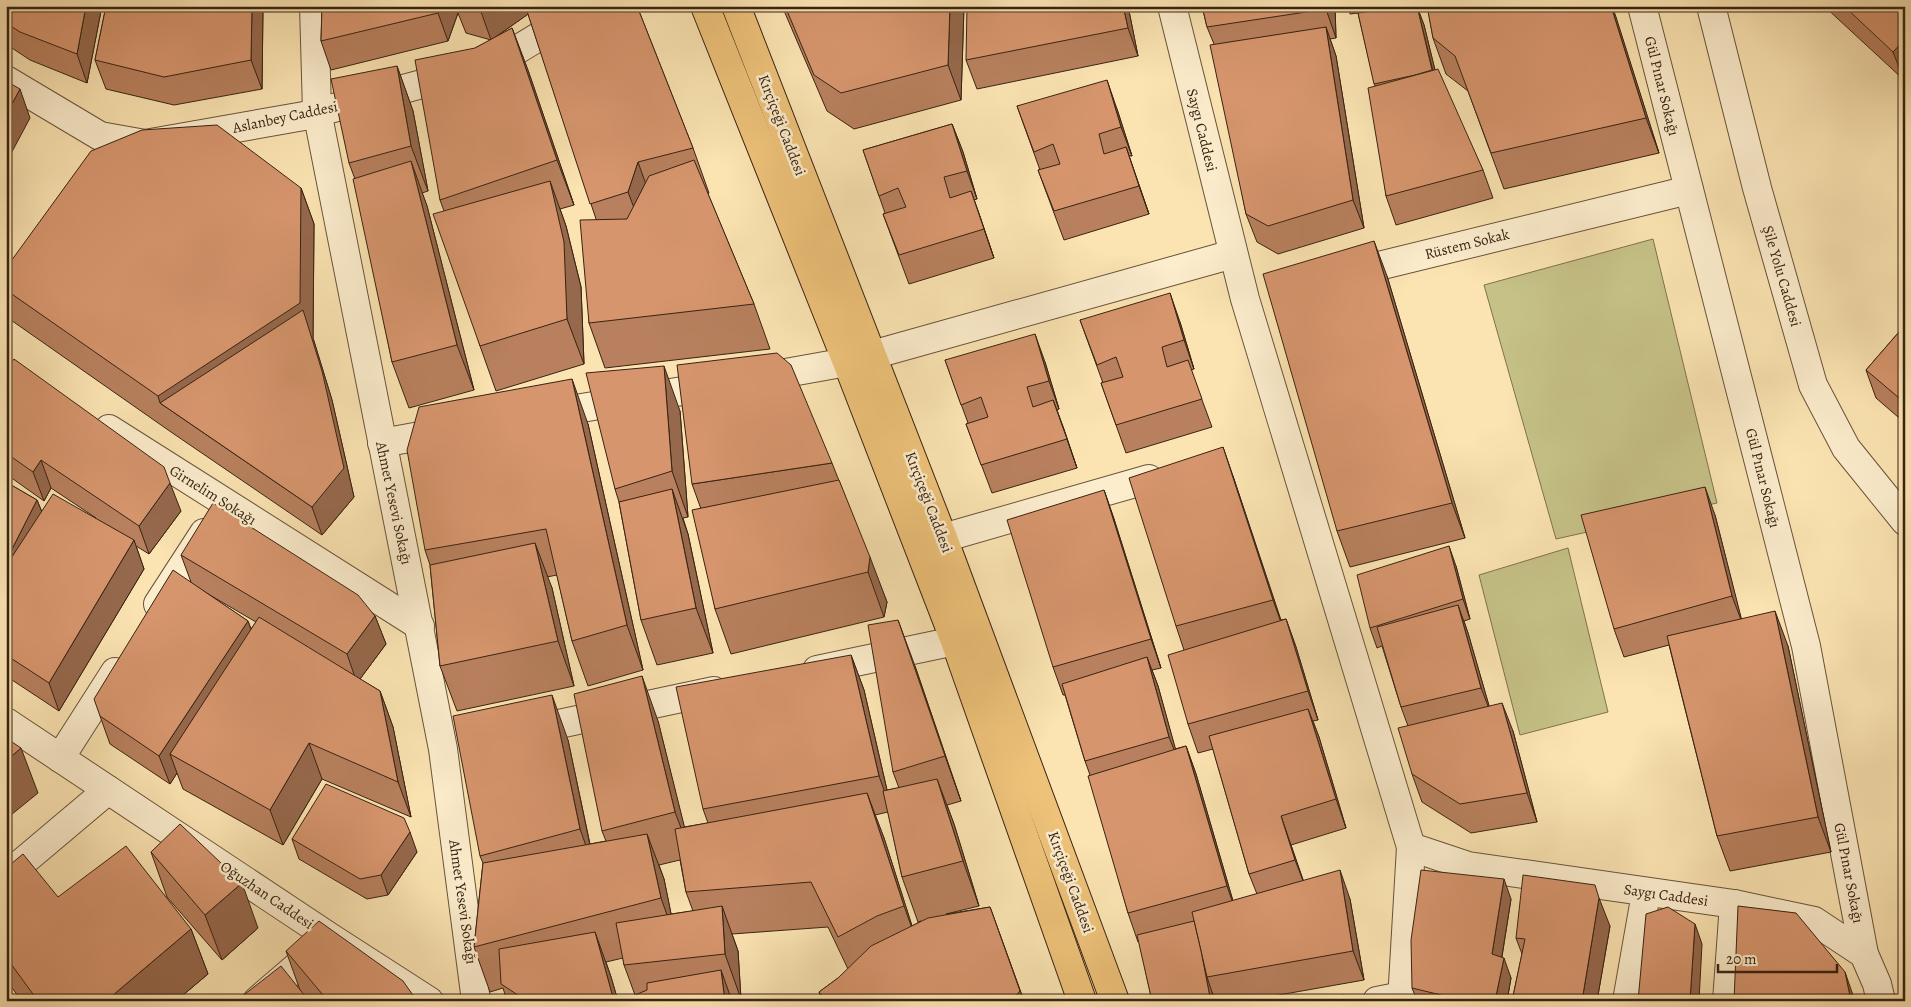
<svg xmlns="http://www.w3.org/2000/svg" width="1911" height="1007" viewBox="0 0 1911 1007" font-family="Alegreya,serif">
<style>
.pitch{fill:#c6c287;stroke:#7f724d}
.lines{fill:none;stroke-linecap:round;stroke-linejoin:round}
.minor-casing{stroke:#69533b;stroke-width:30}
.major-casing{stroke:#382313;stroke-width:30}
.minor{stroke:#fcedcd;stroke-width:28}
.major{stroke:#eec279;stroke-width:28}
.wall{fill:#b8805e;stroke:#382313;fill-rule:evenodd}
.shaded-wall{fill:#96684c;stroke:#382313}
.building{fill:#d6956d;stroke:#382313}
.labels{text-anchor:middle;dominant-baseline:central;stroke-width:5;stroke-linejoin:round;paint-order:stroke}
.street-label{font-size:15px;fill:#382313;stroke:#fcedcd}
</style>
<rect width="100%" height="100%" fill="#fbe4b2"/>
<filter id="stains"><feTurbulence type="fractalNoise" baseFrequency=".004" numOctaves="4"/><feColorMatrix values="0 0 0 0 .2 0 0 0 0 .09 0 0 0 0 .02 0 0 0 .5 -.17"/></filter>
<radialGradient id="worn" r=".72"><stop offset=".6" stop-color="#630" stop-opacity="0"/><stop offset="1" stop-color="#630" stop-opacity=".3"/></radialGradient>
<g class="pitch">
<polygon points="1653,239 1717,503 1556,539 1484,285"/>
<polygon points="1568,548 1608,712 1520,735 1479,575"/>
</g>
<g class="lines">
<g class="minor-casing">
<g id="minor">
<polyline points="314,6 317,111 443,749 476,1001"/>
<polyline points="1172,6 1245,299 1411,847 1402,1001"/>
<polyline points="1642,6 1806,646 1864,954"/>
<polyline points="1711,6 1757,188 1813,385 1846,448 1905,521"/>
<polyline points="6,80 100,136 145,144 304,116 492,65 589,6"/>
<polyline points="1346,274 1689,190"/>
<polyline points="872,355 1233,254"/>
<polyline points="758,378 847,362"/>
<polyline points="546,414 718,385"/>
<polyline points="109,429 420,626"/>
<polyline points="382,443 447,431"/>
<polyline points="943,538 1149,479"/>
<polyline points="158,604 204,533"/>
<polyline points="817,670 955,641"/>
<polyline points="6,722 331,938 429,1001"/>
<polyline points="526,731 714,691"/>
<polyline points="60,758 115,672"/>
<polyline points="1411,847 1468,866 1734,904 1814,921 1864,954 1877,984 1881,1001"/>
<polyline points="6,876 108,790"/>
<polyline points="257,1001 322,945"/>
<polyline points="1377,1001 1402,996"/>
<polyline points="1627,1001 1646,893"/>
<polyline points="1727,1001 1734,904"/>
</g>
</g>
<g class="major-casing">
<g id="major">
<polyline points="705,6 847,362 955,641 1082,1001"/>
<polyline points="736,6 943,538 1115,1001"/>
</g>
</g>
<use href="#minor" class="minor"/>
<use href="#major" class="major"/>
</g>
<g class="wall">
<polygon points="6,6 102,6 87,83 30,60 6,44"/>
<polygon points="106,6 263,6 262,89 174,105 106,89 95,60"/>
<polygon points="322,6 637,6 693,148 709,193 708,194 754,304 770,349 605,368 589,323 596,219 528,14 493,39 512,28 529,73 574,205 560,209 566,226 581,287 584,364 496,391 480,346 444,211 440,200 475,48 491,40 466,33 458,13 448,41 331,70 321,41"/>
<polygon points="782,6 964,6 961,100 854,129 827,111"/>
<polygon points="1128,6 1138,56 977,89 966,60"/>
<polygon points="1202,6 1335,6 1336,38 1330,39 1336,56 1364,228 1278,254 1257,242 1246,214 1214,44 1207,27"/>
<polygon points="1348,6 1612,6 1659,153 1504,189 1468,91 1446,74 1433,38 1428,9 1418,10 1424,25 1435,70 1483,170 1493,198 1396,225 1386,196 1375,86 1358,13 1350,14"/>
<polygon points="1824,6 1905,6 1905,79 1904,80"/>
<polygon points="397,66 413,111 428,191 422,193 427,206 474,390 409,408 392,362 355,179 349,163"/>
<polygon points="1017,106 1117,109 1132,156 1129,156 1149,214 1064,240 1038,170 1040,170"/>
<polygon points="952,124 963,152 977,199 974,200 994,258 909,284 883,214 885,213 863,150"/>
<polygon points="1905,125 1905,143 1900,130"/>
<polygon points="301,188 314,224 313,338 332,400 354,497 322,535 171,432 8,318 6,311 6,268"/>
<polygon points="1387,276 1465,538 1350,567 1337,531"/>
<polygon points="1080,320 1180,322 1194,369 1191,370 1212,427 1126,453 1101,383 1103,383"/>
<polygon points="1905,325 1905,423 1876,398 1866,370"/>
<polygon points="945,360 1045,362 1059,409 1057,410 1077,468 992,493 966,424 968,423"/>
<polygon points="6,370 181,511 149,554 136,546 144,569 59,711 6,676 6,566 8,564 6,563 6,482 37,500 42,512 96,518 51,488 44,501 6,474"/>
<polygon points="680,411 688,517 683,518 688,534 713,653 657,665 641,620 619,502 615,489"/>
<polygon points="588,424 643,670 588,686 572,641 557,575 547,577 552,588 574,686 457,711 440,666 430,565 425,550"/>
<polygon points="832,463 887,602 884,617 731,654 715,609 701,509 692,484"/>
<polygon points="1233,476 1281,620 1286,619 1296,647 1318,720 1313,721 1319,737 1346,828 1291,845 1303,881 1350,899 1364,980 1245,1001 1216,1001 1212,992 1214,1001 1152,1001 1139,941 1138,942 1128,913 1090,775 1085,761 1065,695 1063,695 1053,667 1104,490 1114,519 1161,668 1152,670 1158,686 1175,749 1186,746 1196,774 1233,901 1257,894 1249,874 1213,749 1198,753 1188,724 1184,650 1176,626"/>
<polygon points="1715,515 1741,619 1788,646 1831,852 1730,871 1717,836 1669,645 1624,657 1614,629"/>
<path d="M181,555L375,616L386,644L360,679L380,691L393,727L411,817L322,779L283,845L183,789L177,773L170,784L110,744L100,716L191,582ZM203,591L256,622L251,629L248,621Z"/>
<polygon points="1456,566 1470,619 1464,621 1468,633 1489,706 1513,731 1537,822 1471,833 1422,802 1412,774 1408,726 1401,707 1382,646 1377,648 1370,628"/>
<path d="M851,655L864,690L887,790L899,788L893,772L915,666L961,801L947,805L954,824L979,906L946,914L990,907L1024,1001H822L819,992L838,978L848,969L828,927L732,934L738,951L741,999L732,1000L635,995L624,965L623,958L606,962L611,977L618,1001H507L503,988L490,992L474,947L483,863L480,856L568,740L590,844L606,841L602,831L658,721L684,827L708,823L703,809ZM888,812L902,877L918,922L921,921L912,926L884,838L875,815ZM680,860L686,892L693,911L671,914L664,879L659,865Z"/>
<polygon points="292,839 417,852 388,895 367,899 299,859"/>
<polygon points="151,852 258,928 222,960 167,897"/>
<polygon points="6,868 58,897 191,929 208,974 176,1001 22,1001 6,980"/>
<polygon points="1511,899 1502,957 1511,978 1507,1001 1414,1001 1416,998 1412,988"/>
<polygon points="1610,926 1597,1001 1512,1001 1522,954 1516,938"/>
<polygon points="286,951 417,1001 236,1001 300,990"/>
</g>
<g class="shaded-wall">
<polygon points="86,6 102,6 87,83 77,54"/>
<polygon points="252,6 263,6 262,89 251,60"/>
<polygon points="440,6 456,6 458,13 448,41 438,13"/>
<polygon points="479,6 540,6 491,40"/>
<polygon points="950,6 964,6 961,100 948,65"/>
<polygon points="1123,6 1128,6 1138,56 1128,28"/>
<polygon points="1326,6 1335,6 1336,38 1326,9"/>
<polygon points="1417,6 1424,25 1440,91 1433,71"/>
<polygon points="1611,6 1612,6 1616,17 1659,153 1646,118"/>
<polygon points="1326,27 1336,56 1364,228 1353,200"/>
<polygon points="512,28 529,73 574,205 557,160"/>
<polygon points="1905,39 1905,79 1904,80 1893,52"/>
<polygon points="397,66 413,111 428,191 411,146"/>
<polygon points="1107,80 1117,109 1132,156 1121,127"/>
<polygon points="20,89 30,118 6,163 6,115"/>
<polygon points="952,124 963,152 977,199 967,171"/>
<polygon points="1126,147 1136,176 1149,214 1139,186"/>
<polygon points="411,161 427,206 474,390 457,345"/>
<polygon points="638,162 654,207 645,237 628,192"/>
<polygon points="550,181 566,226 581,287 584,364 567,319"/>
<polygon points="301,188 314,224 313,338 332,400 354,497 322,535 312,507 160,403 158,396"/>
<polygon points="971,191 981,219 994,258 984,229"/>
<polygon points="1374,241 1387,276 1465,538 1452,503"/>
<polygon points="1170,293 1180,322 1194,369 1184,340"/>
<polygon points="1035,334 1045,362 1059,409 1049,381"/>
<polygon points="664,366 680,411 688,517 672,471"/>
<polygon points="572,379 588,424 643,670 627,625"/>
<polygon points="1053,400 1064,429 1077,468 1067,439"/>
<polygon points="1223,447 1233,476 1283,628 1273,600"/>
<polygon points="41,460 51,488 44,501 33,472"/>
<polygon points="170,483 181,511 149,554 139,526"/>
<polygon points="1705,487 1715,515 1743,625 1732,596"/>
<polygon points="672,489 688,534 713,653 696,608"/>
<polygon points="1104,490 1114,519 1161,668 1151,639"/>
<polygon points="37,500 45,520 18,571 11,551"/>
<polygon points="134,540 144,569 59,711 49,683"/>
<polygon points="535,543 552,588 574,686 558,641"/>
<polygon points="1449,546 1456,566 1470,619 1463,599"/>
<polygon points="870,557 887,602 884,617 868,572"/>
<polygon points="1458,605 1468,633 1492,716 1481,688"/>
<polygon points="1775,611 1788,646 1831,852 1818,817"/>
<polygon points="375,616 386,644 357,683 347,654"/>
<polygon points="1286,619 1296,647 1318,720 1308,691"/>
<polygon points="898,620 915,666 961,801 945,756"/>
<polygon points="248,621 258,649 170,754 177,773 170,784 159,756"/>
<polygon points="851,655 864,690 892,812 879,776"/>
<polygon points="1147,657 1158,686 1180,765 1169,737"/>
<polygon points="642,676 658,721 692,857 675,812"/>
<polygon points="380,691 393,727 411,817 398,782"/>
<polygon points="552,695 568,740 596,874 580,829"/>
<polygon points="1502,703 1513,731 1537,822 1527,793"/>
<polygon points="1308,709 1319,737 1346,828 1336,799"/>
<polygon points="309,743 322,779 283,845 270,810"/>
<polygon points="1186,746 1196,774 1237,915 1227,886"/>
<polygon points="21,748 38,793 6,819 6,761"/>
<polygon points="937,779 954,824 979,906 963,861"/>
<polygon points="867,793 884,838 920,951 904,906"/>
<polygon points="1281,816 1291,845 1306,888 1295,860"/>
<polygon points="410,832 417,852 388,895 381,875"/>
<polygon points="647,834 664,879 677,943 661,898"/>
<polygon points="1340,870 1350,899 1364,980 1353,951"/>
<polygon points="1504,879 1511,899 1499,974 1492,954"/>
<polygon points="242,883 258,928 222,960 205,915"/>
<polygon points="1599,898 1610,926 1597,1001 1582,1001"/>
<polygon points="722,906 738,951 741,999 725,954"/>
<polygon points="990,907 1024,1001 1011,1001"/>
<polygon points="1195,921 1207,977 1212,992 1214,1001 1212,1001 1210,997"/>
<polygon points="1695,924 1702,944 1699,1001 1690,1001"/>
<polygon points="191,929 208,974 176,1001 106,1001"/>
<polygon points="595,932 611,977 618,1001 614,1001"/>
<polygon points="1504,958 1511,978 1507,1001 1495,1001"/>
<polygon points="721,970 732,1001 725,1001"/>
<polygon points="1845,972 1855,1001 1851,1001"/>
</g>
<g class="building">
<polygon points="6,6 86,6 77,54 20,32 6,23"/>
<polygon points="106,6 252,6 251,60 164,77 95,60"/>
<polygon points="322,6 440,6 438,13 321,41"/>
<polygon points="537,6 637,6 693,148 638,162 628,192 590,204 527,11"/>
<polygon points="785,6 950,6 948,65 841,93 814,75"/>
<polygon points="967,6 1123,6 1128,28 966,60"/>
<polygon points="1202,6 1326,6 1326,9 1207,27"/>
<polygon points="1408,6 1417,6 1432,70 1415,75 1374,84 1358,13"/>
<polygon points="1427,6 1611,6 1646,118 1491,153 1455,56 1433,38"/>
<polygon points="1844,6 1905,6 1905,39 1893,52"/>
<polygon points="1326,27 1353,200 1268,226 1246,214 1210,45"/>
<polygon points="512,28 557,160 440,200 415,60 475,48"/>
<polygon points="397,66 411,146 349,163 331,79"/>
<polygon points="1438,69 1483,170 1386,196 1368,88"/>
<polygon points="1107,80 1121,127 1099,134 1104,154 1126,147 1139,186 1054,211 1038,170 1060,164 1053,144 1034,152 1017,106"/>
<polygon points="6,81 20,89 6,115"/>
<polygon points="952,124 967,171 944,177 950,198 971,191 984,229 899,255 883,214 906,207 898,188 879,196 863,150"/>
<polygon points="217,125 301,188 300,303 158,396 6,290 6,268 91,151 142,130"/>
<polygon points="1905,125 1905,134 1900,130"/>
<polygon points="694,160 754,304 589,323 580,220 627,219 649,176"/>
<polygon points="411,161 457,345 392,362 353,179"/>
<polygon points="550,181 564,242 567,319 480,346 433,214"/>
<polygon points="1374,241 1452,503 1337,531 1263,274"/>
<polygon points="1170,293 1184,340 1162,347 1167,367 1188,360 1202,399 1116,425 1101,383 1123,377 1116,357 1097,365 1080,320"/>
<polygon points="303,310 322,371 344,468 312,507 160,403"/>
<polygon points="1905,325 1905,403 1866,370"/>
<polygon points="1035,334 1049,381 1027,387 1033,407 1053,400 1067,439 981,465 966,424 988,417 981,397 961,405 945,360"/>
<polygon points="777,353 791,365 832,463 692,484 677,365"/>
<polygon points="14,359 164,467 170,483 139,526 41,460 33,472 6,453 6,370"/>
<polygon points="664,366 672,471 615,489 586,373"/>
<polygon points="572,379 627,625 572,641 546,529 425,550 407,450 419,407"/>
<polygon points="1223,447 1273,600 1176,626 1129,478"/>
<polygon points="839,480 870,557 868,572 715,609 692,510"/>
<polygon points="6,482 37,500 11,551 6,548"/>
<polygon points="1705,487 1732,596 1614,629 1581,515"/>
<polygon points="672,489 696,608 641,620 619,502"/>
<polygon points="1104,490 1151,639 1053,667 1007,520"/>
<polygon points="53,494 134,540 49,683 6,655 6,566"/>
<polygon points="213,503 358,595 375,616 347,654 181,555"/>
<polygon points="535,543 558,641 440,666 430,565"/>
<polygon points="1449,546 1463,599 1370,628 1357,575"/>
<polygon points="173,570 248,621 159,756 100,716 94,699"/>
<polygon points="1458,605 1481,688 1401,707 1377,627"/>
<polygon points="1775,611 1818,817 1717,836 1667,636"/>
<polygon points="259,617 380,691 398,782 309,743 270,810 170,754"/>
<polygon points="1286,619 1308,691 1188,724 1168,655"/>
<polygon points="898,620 945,756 893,772 868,625"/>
<polygon points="851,655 879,776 703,809 676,687"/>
<polygon points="1147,657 1169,737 1085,761 1062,684"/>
<polygon points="642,676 675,812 602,831 574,694"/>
<polygon points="552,695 580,829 480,856 453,716"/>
<polygon points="1502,703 1527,793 1460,804 1412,774 1398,728"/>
<polygon points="1308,709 1336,799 1281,816 1295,860 1249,874 1209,736"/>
<polygon points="6,738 21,748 6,761"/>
<polygon points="1186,746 1227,886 1128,913 1088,776"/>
<polygon points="937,779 963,861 902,877 883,791"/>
<polygon points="326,784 404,818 410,832 381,875 360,879 292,839"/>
<polygon points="867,793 904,906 877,916 838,937 811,882 686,892 675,829"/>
<polygon points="180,824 242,883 205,915 151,852"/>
<polygon points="647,834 661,898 474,947 483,863"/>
<polygon points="126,846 191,929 106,1001 38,1001 6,957 6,868 23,854 58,897"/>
<polygon points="1340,870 1353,951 1207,977 1192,912"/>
<polygon points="1421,870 1504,879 1492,954 1504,958 1495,1001 1466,1001 1412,988 1411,940"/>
<polygon points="1523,875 1595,885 1599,898 1582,1001 1512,1001 1525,939 1516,938"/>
<polygon points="722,906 725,954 624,965 616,923"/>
<polygon points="1738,906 1796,913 1845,972 1851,1001 1734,1001"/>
<polygon points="990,907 1020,991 1011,1001 827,1001 819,992 838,978 871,946 928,918"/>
<polygon points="1668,907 1695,924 1690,1001 1638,1001 1646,914"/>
<polygon points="319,921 403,981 417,1001 328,1001 286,951"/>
<polygon points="1194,921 1201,951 1210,997 1193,1001 1152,1001 1137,935"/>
<polygon points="595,932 614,1001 527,1001 501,984 499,949"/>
<polygon points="281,966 309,1001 236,1001"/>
<polygon points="721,970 725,1001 629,1001 628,998 647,990 647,983"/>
<polygon points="1344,995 1345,1001 1309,1001"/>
<polygon points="1415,998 1425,1001 1414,1001"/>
</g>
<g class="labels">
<g class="street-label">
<text transform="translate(1662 86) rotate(76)">Gül Pınar Sokağı</text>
<text transform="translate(285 117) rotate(-12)">Aslanbey Caddesi</text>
<text transform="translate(782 125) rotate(69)">Kırçiçeği Caddesi</text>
<text transform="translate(1202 130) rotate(76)">Saygı Caddesi</text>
<text transform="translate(1467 244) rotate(-14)">Rüstem Sokak</text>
<text transform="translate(1782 276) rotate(74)">Şile Yolu Caddesi</text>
<text transform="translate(1763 478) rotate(76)">Gül Pınar Sokağı</text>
<text transform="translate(213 495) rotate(32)">Girnelim Sokağı</text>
<text transform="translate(929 502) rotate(69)">Kırçiçeği Caddesi</text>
<text transform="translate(394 503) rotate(78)">Ahmet Yesevi Sokağı</text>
<text transform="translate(1849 873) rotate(79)">Gül Pınar Sokağı</text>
<text transform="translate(1071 882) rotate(70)">Kırçiçeği Caddesi</text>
<text transform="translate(267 895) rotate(34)">Oğuzhan Caddesi</text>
<text transform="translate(1666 895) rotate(8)">Saygı Caddesi</text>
<text transform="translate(463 902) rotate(82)">Ahmet Yesevi Sokağı</text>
</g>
</g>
<rect width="1911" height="1007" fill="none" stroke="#fbe4b2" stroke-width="25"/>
<rect x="8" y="8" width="1896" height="992" fill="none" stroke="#382313" stroke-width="2.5"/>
<rect x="12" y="12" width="1886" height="982" fill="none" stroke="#382313"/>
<path d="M1718 964v8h119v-8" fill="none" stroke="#382313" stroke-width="2.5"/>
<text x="1726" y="964" font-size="15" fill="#382313" stroke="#fcedcd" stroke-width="4" paint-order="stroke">20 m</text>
<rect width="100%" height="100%" filter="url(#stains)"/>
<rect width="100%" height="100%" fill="url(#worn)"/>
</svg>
